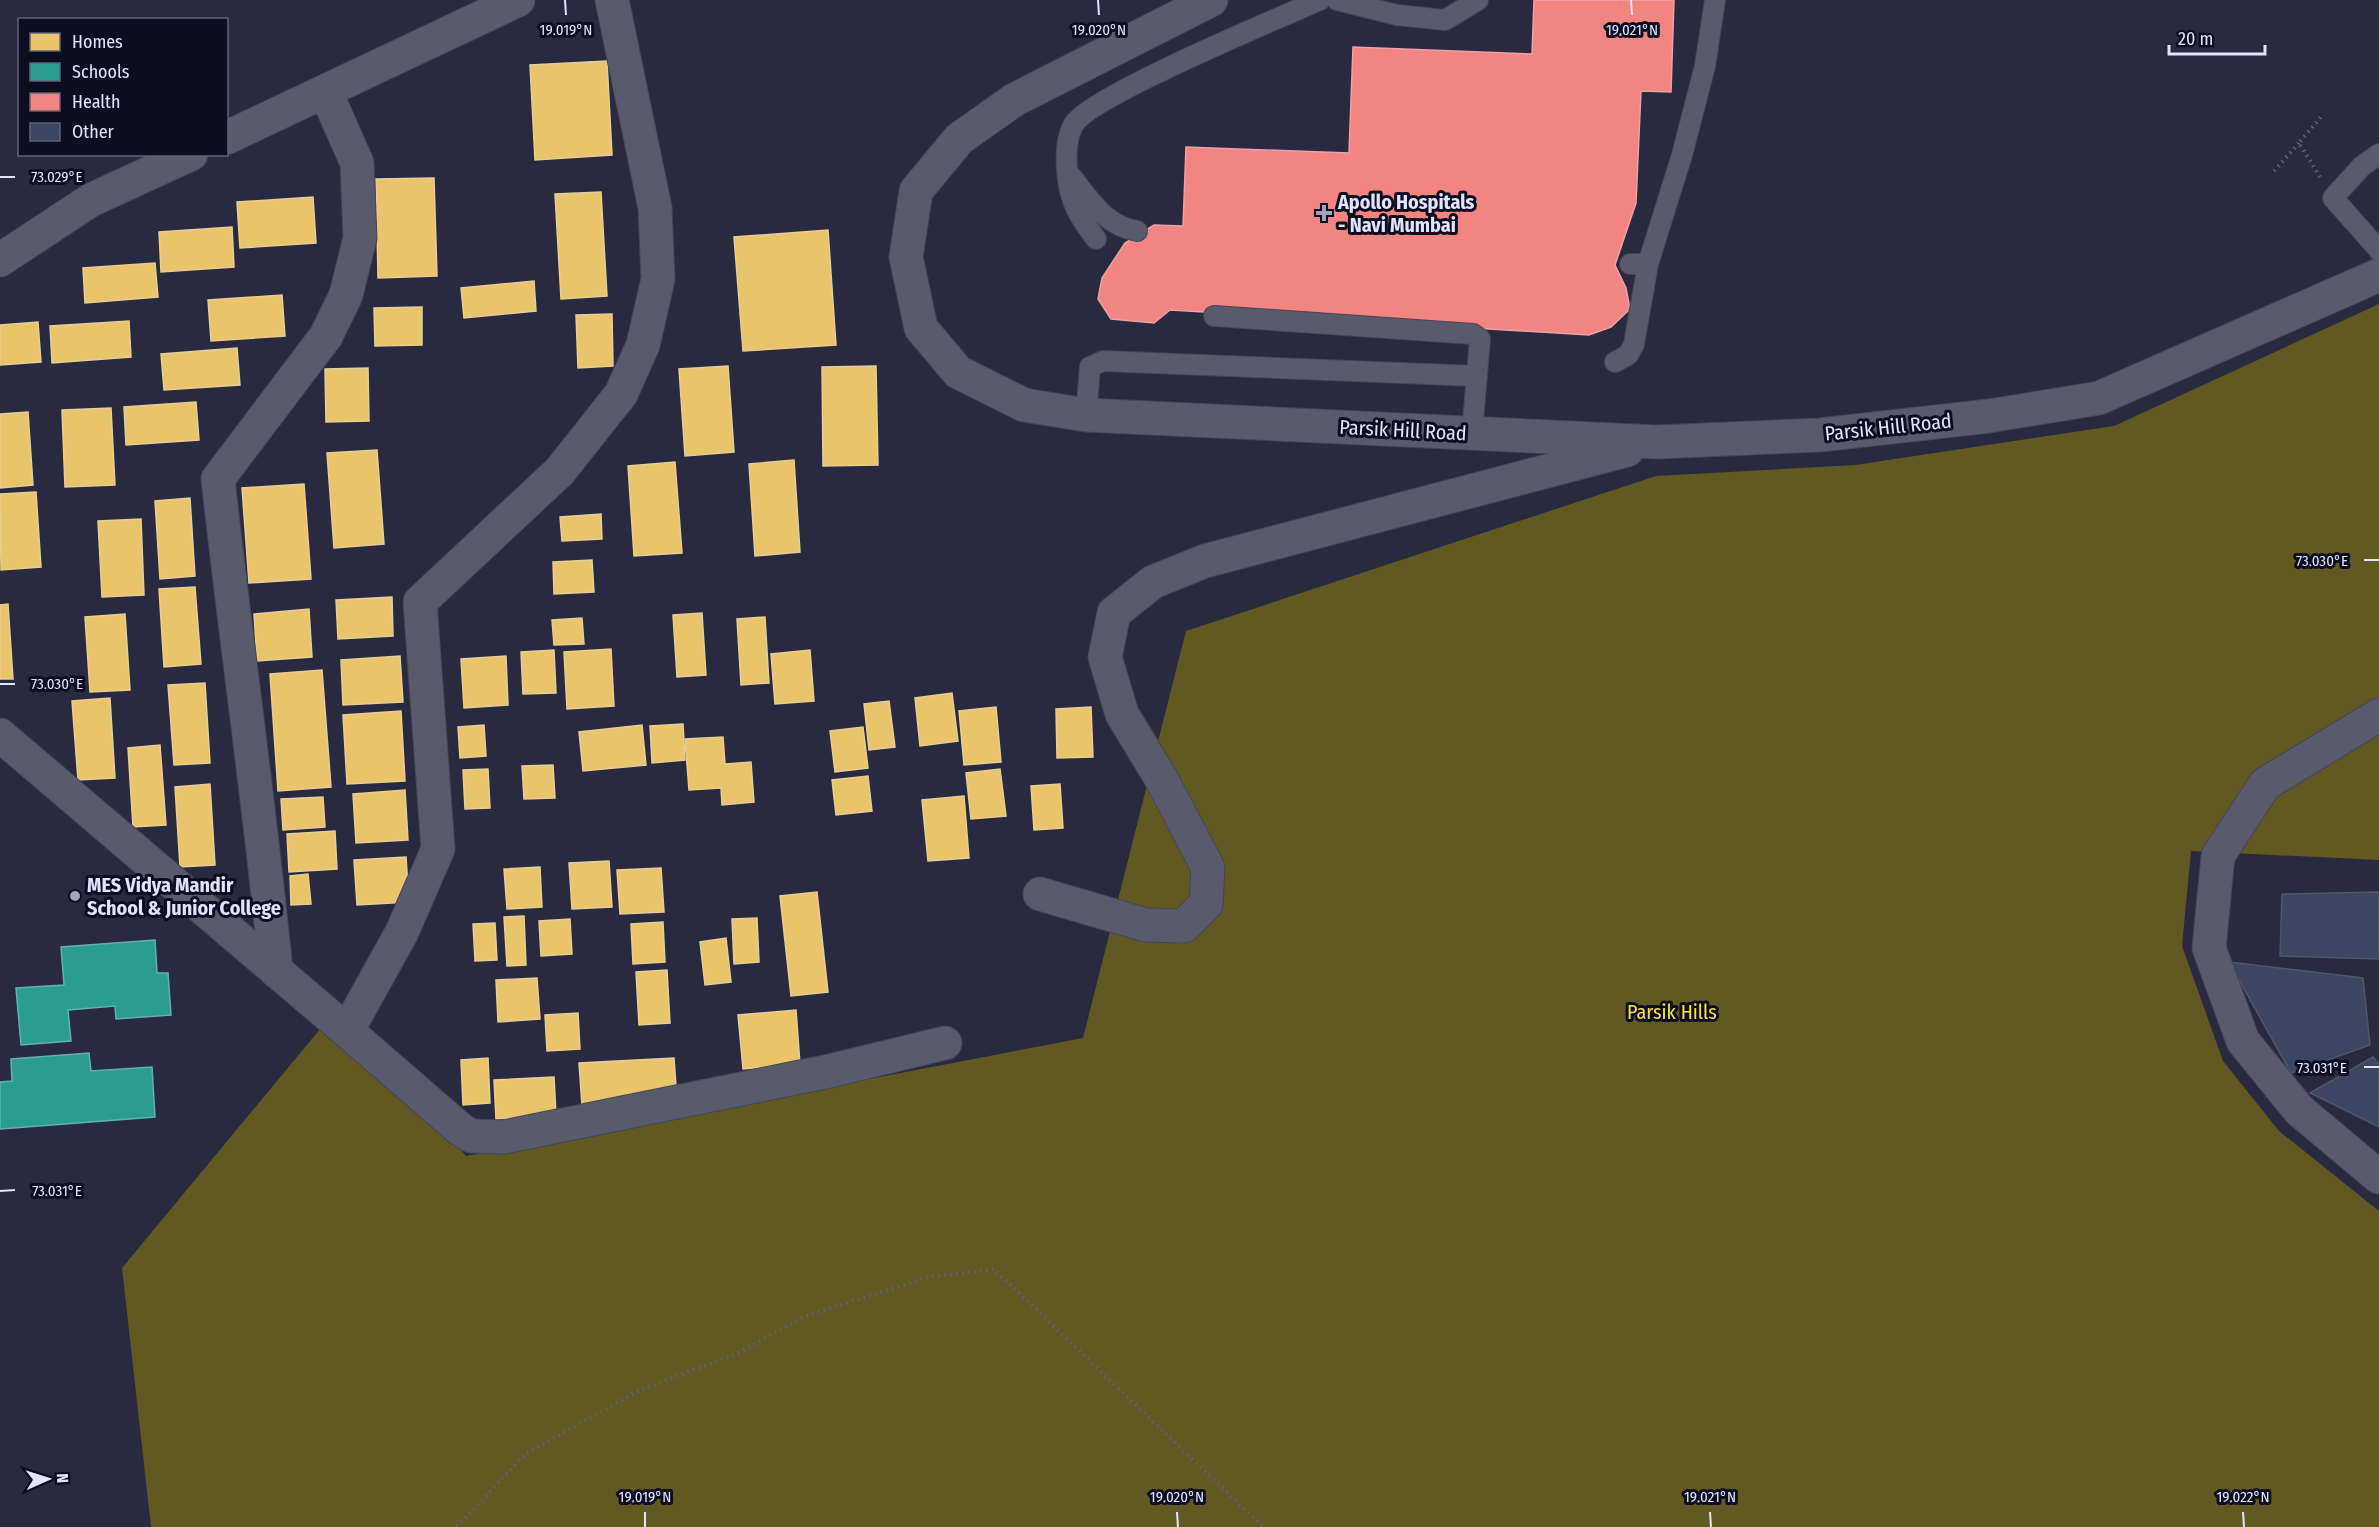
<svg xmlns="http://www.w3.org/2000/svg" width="2379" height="1527" viewBox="0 0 2379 1527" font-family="'Fira Sans Condensed',sans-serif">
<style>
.forest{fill:#625822}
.homes{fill:#e9c46a;stroke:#e6ce97;stroke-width:1.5}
.schools{fill:#2a9d8f;stroke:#61b2b1;stroke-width:1.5}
.health{fill:#f28482;stroke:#eda1a8;stroke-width:1.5}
.building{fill:#3d4660;stroke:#515668;stroke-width:1.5}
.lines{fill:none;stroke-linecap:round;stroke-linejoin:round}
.lane-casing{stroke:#454559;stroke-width:22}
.street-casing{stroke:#454559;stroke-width:35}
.path{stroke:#606171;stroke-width:4;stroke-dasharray:1.5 4.5;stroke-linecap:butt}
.lane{stroke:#595a6b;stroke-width:20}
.street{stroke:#595a6b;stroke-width:33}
.ticks{fill:none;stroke:#e0e4ff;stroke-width:2}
.poi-dot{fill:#a0a3bc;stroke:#0c0d1f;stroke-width:2}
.labels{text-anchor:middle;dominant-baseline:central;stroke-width:6;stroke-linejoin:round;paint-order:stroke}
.poi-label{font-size:20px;font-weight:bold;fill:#e0e4ff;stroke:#0c0d1f;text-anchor:start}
.street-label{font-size:20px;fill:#e0e4ff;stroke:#0c0d1f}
.park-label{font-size:20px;fill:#fee23b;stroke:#0c0d1f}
.ticks-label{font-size:15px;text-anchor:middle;fill:#e0e4ff;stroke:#0c0d1f;stroke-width:6;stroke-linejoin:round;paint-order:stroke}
</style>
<rect width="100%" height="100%" fill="#29293f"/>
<polygon class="forest" points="2379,304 2379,860 2191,851 2182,946 2223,1061 2279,1131 2379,1211 2379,1527 151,1527 122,1268 340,1005 466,1156 1083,1038 1186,631 1656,476 1855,465 2114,426"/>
<g class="homes">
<polygon points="607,61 612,155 535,160 530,65"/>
<polygon points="434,178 437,276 378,278 376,179"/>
<polygon points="601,192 607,296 561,299 555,194"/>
<polygon points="313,197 316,243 240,248 237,202"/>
<polygon points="232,227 234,267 161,272 159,232"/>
<polygon points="828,230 836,345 743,351 734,237"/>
<polygon points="155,263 158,297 85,303 83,268"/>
<polygon points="534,281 536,311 464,318 461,288"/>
<polygon points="282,295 285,336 211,341 208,300"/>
<polygon points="422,307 422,345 375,346 374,308"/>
<polygon points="612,314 613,366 578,368 576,315"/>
<polygon points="129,321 131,357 52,363 50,326"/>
<polygon points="38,322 41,362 0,365 0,325"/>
<polygon points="237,348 240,385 164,390 161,354"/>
<polygon points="728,366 734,452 685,456 679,369"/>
<polygon points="876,366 878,465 823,466 822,367"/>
<polygon points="368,368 369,421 326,422 325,369"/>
<polygon points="196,402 199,440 126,445 124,407"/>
<polygon points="111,408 115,485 65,487 62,410"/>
<polygon points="28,412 33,485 0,488 0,414"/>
<polygon points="377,450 384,544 334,548 327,453"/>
<polygon points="794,460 800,552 755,556 749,464"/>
<polygon points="675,462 682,553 634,556 628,466"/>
<polygon points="304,484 311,579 249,583 242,488"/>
<polygon points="36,492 41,567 1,570 0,494"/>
<polygon points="190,498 195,576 160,579 155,501"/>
<polygon points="601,514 602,539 562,541 560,517"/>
<polygon points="141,519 144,595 102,597 98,521"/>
<polygon points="592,560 594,592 554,594 553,562"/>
<polygon points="195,587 201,664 164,667 159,589"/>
<polygon points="392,597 393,636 338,639 336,600"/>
<polygon points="8,604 13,679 0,679 0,605"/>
<polygon points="309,609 312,657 257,661 254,614"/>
<polygon points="702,613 706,675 677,677 673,615"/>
<polygon points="125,614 130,690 90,692 85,617"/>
<polygon points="765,617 769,683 741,685 737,619"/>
<polygon points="582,618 584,644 554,645 552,620"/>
<polygon points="611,649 614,706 567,709 564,652"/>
<polygon points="554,650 556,693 523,694 521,652"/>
<polygon points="810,650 814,701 775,704 771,654"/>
<polygon points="400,656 403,702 343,705 341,660"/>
<polygon points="506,656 508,705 464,708 461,659"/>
<polygon points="322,670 331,787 278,791 270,674"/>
<polygon points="205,683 210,763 174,765 168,685"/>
<polygon points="952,693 958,741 920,746 915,698"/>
<polygon points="110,698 115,778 78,780 72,701"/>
<polygon points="889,701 895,747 869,750 864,704"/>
<polygon points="996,707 1001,762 964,765 959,711"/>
<polygon points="1091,707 1093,757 1057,758 1056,709"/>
<polygon points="401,711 405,781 347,784 343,715"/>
<polygon points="683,724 685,760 652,763 650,726"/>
<polygon points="484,725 486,756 460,758 458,727"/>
<polygon points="642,725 646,765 583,771 579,732"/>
<polygon points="863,727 868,768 835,772 830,731"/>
<polygon points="723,737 725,764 751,762 754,802 722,805 721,788 689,790 685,739"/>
<polygon points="160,745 166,825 133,827 128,748"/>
<polygon points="553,765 555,798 524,799 522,766"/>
<polygon points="488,769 490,808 465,809 463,770"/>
<polygon points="1000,769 1006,816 971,819 966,773"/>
<polygon points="868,776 872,811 836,815 832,780"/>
<polygon points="210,784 215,865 180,867 175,787"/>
<polygon points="1060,784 1063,828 1034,830 1031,786"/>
<polygon points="405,790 408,840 356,843 353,794"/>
<polygon points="964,796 969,858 928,861 922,800"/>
<polygon points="323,797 325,827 283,830 281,799"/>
<polygon points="335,831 337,869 289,872 287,834"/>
<polygon points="406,857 409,902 357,905 354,860"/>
<polygon points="609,861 612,907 572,909 569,863"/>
<polygon points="540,867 542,907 507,909 504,869"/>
<polygon points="661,868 664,912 620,914 617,870"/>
<polygon points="308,874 311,904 291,905 290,876"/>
<polygon points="817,892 828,992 791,996 780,896"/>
<polygon points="524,916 526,965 507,966 504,917"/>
<polygon points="757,918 759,962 734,964 732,919"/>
<polygon points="570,919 572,954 541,956 539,921"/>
<polygon points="663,922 665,962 633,964 631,924"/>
<polygon points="495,923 497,960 475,961 473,924"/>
<polygon points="726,938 731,982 705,985 700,942"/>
<polygon points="667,970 670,1023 639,1025 636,972"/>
<polygon points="537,978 540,1019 498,1022 496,980"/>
<polygon points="796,1010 800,1064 743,1069 738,1015"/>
<polygon points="578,1013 580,1049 547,1051 545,1015"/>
<polygon points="488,1058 490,1103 463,1105 461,1060"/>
<polygon points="674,1058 677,1101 582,1106 579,1063"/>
<polygon points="554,1077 556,1115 496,1119 494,1080"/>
</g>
<g class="schools">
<polygon points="155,940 157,973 168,973 171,1015 116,1019 115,1006 68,1010 71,1041 21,1045 16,988 64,985 61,947"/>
<polygon points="89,1053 91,1071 152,1067 155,1117 0,1129 0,1082 12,1081 11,1059"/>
</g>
<polygon class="health" points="1534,0 1674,0 1671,92 1641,91 1636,203 1615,265 1626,288 1630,309 1611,327 1589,335 1170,310 1154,323 1111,319 1098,299 1102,278 1125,243 1154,225 1183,226 1186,147 1349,153 1353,47 1532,54"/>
<g class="building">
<polygon points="2379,892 2379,959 2280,956 2282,894"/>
<polygon points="2229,962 2363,978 2370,1045 2291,1073"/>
<polygon points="2373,1057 2379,1064 2379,1127 2310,1093"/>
</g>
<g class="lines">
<g class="lane-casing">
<g id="lane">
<polyline points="1337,0 1397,15 1445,20 1478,0"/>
<polyline points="2379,154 2362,166 2333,198 2379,250"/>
<path d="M1071,176C1090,200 1105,226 1137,231"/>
<path d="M1096,239C1089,229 1081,219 1076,208C1066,188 1062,143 1074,124C1091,96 1279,18 1320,0"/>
<polyline points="1630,264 1648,264 1682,155 1705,66 1715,0"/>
<polyline points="1214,316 1473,334 1480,339 1472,433"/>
<polyline points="1615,362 1628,355 1634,344 1648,264"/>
<polyline points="1086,415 1090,367 1103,361 1477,376"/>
</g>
</g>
<g class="street-casing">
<g id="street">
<polyline points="1211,0 1014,100 959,139 916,191 906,257 921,328 958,372 1024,405 1086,415 1657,442 1820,435 1989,416 2099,398 2379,275"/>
<polyline points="226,138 518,0"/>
<polyline points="0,260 91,200 191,154"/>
<polyline points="2379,715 2265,784 2218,856 2209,948 2243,1041 2299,1110 2379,1177"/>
<polyline points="0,735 347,1031 402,932 438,849 420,602 560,471 621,394 643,345 658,279 655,208 612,0"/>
<polyline points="1040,894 1146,925 1184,926 1206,904 1208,868 1162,780 1122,714 1105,657 1114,613 1153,582 1205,561 1627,450"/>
<path d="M276,971C260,806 236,643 218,479L326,336L346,295L360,238L357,163L326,93"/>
<polyline points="347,1031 460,1129 471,1136 504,1137 825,1072 945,1043"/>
</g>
</g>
<g class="path">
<polyline points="2274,171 2299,143"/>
<polyline points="2320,177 2299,143 2321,117"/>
<polyline points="457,1527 525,1454 640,1390 736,1354 803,1317 929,1277 994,1269 1263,1527"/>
</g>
<use href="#lane" class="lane"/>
<use href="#street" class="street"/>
</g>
<path class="ticks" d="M565,0L566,15M1098,0L1099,15M1631,0L1632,15M0,177H15M2364,560H2379M0,684H15M2364,1067H2379M0,1191L15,1190M645,1512V1527M1177,1512L1178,1527M1710,1512L1711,1527M2243,1512L2244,1527"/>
<g class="poi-dot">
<path d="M1321 204h6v6h6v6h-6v6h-6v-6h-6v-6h6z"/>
<circle cx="75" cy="896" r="6"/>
</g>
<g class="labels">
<g class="poi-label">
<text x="1338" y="202">Apollo Hospitals<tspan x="1338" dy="23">- Navi Mumbai</tspan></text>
<text x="87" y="885">MES Vidya Mandir<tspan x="87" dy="23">School &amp; Junior College</tspan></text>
</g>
<g class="street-label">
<text transform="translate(1888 427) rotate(-6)">Parsik Hill Road</text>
<text transform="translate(1403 430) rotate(3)">Parsik Hill Road</text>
</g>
<g class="park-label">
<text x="1672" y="1012">Parsik Hills</text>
</g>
</g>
<g class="ticks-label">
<text x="566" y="35">19.019°N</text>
<text x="1099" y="35">19.020°N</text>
<text x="1632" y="35">19.021°N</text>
<text x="57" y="182">73.029°E</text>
<text x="2322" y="566">73.030°E</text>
<text x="57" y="689">73.030°E</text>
<text x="2322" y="1073">73.031°E</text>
<text x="57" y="1196">73.031°E</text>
<text x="645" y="1502">19.019°N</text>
<text x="1177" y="1502">19.020°N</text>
<text x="1710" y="1502">19.021°N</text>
<text x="2243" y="1502">19.022°N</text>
</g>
<rect x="18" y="18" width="210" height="138" fill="#0c0d1f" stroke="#616379" stroke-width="1.5"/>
<rect x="30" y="33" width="30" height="18" fill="#e9c46a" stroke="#616379" stroke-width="1.5"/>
<text x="72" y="48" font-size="18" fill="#e0e4ff">Homes</text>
<rect x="30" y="63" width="30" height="18" fill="#2a9d8f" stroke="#616379" stroke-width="1.5"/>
<text x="72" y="78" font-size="18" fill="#e0e4ff">Schools</text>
<rect x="30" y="93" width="30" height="18" fill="#f28482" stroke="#616379" stroke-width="1.5"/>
<text x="72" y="108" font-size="18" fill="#e0e4ff">Health</text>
<rect x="30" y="123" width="30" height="18" fill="#3d4660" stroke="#616379" stroke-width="1.5"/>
<text x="72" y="138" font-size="18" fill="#e0e4ff">Other</text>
<g transform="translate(48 1479) rotate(87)" stroke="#0c0d1f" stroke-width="4.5" paint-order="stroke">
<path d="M0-4.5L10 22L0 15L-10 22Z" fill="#e0e4ff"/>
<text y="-9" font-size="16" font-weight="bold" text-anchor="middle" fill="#e0e4ff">N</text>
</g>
<path d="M2169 45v9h96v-9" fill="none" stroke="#e0e4ff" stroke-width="3"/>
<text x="2178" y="45" font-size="18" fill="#e0e4ff" stroke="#0c0d1f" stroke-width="4.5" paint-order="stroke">20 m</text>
</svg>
